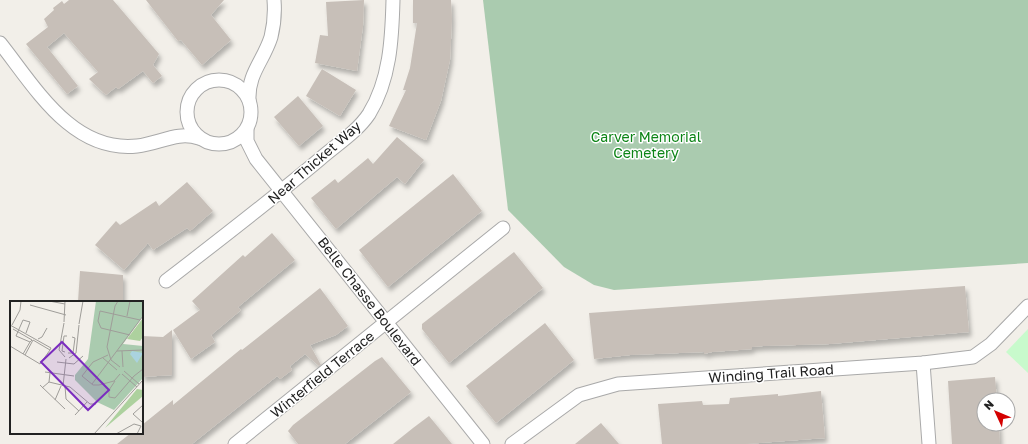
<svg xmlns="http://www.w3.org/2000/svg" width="1028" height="444" viewBox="0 0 1028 444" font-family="'Golos Text',sans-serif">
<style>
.cemetery{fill:#aacbaf}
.park{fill:#c8facc}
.building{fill:#c7bfb8;filter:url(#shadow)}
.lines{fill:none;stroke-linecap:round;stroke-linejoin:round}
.minor-casing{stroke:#a9a9a9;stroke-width:15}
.minor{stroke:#fff;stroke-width:13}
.labels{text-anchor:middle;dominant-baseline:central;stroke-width:3;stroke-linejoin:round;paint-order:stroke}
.park-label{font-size:14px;fill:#0c8416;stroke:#fff}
.street-label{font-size:14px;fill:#222;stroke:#fff}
.inset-road{fill:none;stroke:#9f9d99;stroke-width:1}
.view{fill:#7b2cbf;fill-opacity:0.15;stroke:#7b2cbf;stroke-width:2}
.inset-edge{fill:none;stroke:#222;stroke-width:2}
</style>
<defs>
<filter id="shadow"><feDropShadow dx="2.5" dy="4.5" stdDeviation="2" flood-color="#0004"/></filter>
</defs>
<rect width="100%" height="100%" fill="#f2efe9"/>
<polygon class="cemetery" points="483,0 1028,0 1028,263 614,290 594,285 564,267 508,210"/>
<polygon class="park" points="1028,329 1028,373 1006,352"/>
<g class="building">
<polygon points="69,0 113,0 159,54 153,65 162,76 153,83 143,71 118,89 116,87 106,95 89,79 98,72 64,33 47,47 78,86 67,94 26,44 48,27 44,19 54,10 53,8 62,1 64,4"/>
<polygon points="146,0 224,0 211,15 231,40 202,65 181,40 178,41"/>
<polygon points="364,0 363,26 357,71 315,63 320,35 328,36 326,2"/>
<polygon points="413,0 451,0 452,19 450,60 441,101 426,140 389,126 406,90 403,90 410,68 417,23 413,23"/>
<polygon points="322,69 356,90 340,116 306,96"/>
<polygon points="298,96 323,126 299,146 274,117"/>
<polygon points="397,137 424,160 405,184 397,177 336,229 311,198 335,179 338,183 368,158 373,164"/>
<polygon points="453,174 482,211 388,287 359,250"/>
<polygon points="187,182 213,211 190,231 187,228 153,250 148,243 124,270 95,245 116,221 120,225 156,201 159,206"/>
<polygon points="272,233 295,260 238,307 241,310 211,335 215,342 191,359 173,330 200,310 192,301 243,255 245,257"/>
<polygon points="514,252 543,288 449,363 422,329 422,324"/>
<polygon points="80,271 123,275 123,302 78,302"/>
<polygon points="965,286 969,332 830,344 763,346 752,347 752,349 712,352 704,354 704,352 630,355 594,359 589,313"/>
<polygon points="320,288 348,326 336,335 310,345 321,365 319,366 305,354 290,366 292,370 280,379 277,376 192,444 117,444 131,433 142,433 142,425 173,400 173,405 241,349 242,350"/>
<polygon points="545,323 574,360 496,423 466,386"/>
<polygon points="172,330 172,375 142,377 142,336 163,337"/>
<polygon points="382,357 411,392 345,444 298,444 288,431 293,425 375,361"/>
<polygon points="995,377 997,400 984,400 984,424 999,424 1000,444 952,444 948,381"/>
<polygon points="821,391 825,438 746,444 662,444 658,404 702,401 703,405 729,404 730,398 778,394 778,396"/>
<polygon points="429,416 452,444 393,444 413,428"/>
<polygon points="601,423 619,444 575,444"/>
</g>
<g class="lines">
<g class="minor-casing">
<g id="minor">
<path d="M0,43C35,87 72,153 137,146C161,143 177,131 199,138"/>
<circle cx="219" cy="112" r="32"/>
<path d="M249,100C248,73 263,62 271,37C274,25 275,12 274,0"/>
<polyline points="247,130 247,141 256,159 483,444"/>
<path d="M166,281C218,241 270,201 320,159C336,145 357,132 369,114C390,80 392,39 393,0"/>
<polyline points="923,363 929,444"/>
<polyline points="235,444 503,228"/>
<polyline points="512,444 579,395 618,384 923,363 973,357 991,344 1028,306"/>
</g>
</g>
<use href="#minor" class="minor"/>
</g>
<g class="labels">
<g class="park-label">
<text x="646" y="136">Carver Memorial<tspan x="646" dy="16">Cemetery</tspan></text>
</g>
<g class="street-label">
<text transform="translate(314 162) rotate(-41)">Near Thicket Way</text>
<text transform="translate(370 301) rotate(52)">Belle Chasse Boulevard</text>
<text transform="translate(771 373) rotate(-4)">Winding Trail Road</text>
<text transform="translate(322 374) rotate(-39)">Winterfield Terrace</text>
</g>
</g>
<g transform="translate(10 301)">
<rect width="133" height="133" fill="#f2efe9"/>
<path d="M133,17V36L130,40L117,38ZM127,88L133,89V95L95,127Z" fill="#add19e"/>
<path d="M86,0H133V15L113,43L133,45V77L104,109L87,101L65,79V74L78,58Z" fill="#aacbaf"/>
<path d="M122,50L133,52L127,62L120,53Z" fill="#aad3df"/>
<path class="inset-road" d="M39,0L55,3M108,0L105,5L97,46L101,59L110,66M20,4L56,14M117,15L120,0M54,21L55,0M54,22L49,49L55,56M69,23L73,0M0,24L41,47L40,49L23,39L15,54M2,24L10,9L11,0M3,28L22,39M16,32L20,21L13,19L6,35L20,41L22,39M120,34L91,27L88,20L90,10L130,19M28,38L32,36L37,27M0,45L30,63L40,49M107,50L133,49M112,50L113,66M55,51L52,50L54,35H57M58,52H63L65,37L62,36M13,53L20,41M98,54L83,61L72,75L83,84H89L104,80L110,73M59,57L66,52L69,24M93,57L107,69M47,61L64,63L73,55M114,70L129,83M35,71L64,75M112,73L127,86M105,80L99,89V96L105,97L124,75L133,68M39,81L60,86L80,103H86M82,83L133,15M30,84L55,108M53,85L56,58M55,85L56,98L69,110M32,87L39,81L40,72M45,99L51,85M123,113L133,104M123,113L132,121M65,114L77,101M84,133L133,79M106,133L124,123L131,125L127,133"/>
<path class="view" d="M52,41L99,89L78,109L31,61Z"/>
<rect width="133" height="133" class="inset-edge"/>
</g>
<g transform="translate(996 412) rotate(314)"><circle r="19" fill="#ffffff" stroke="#a7a7a7"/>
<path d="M0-3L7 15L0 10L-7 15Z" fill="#d40000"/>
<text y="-6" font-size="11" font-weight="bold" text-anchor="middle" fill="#222222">N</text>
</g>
</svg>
